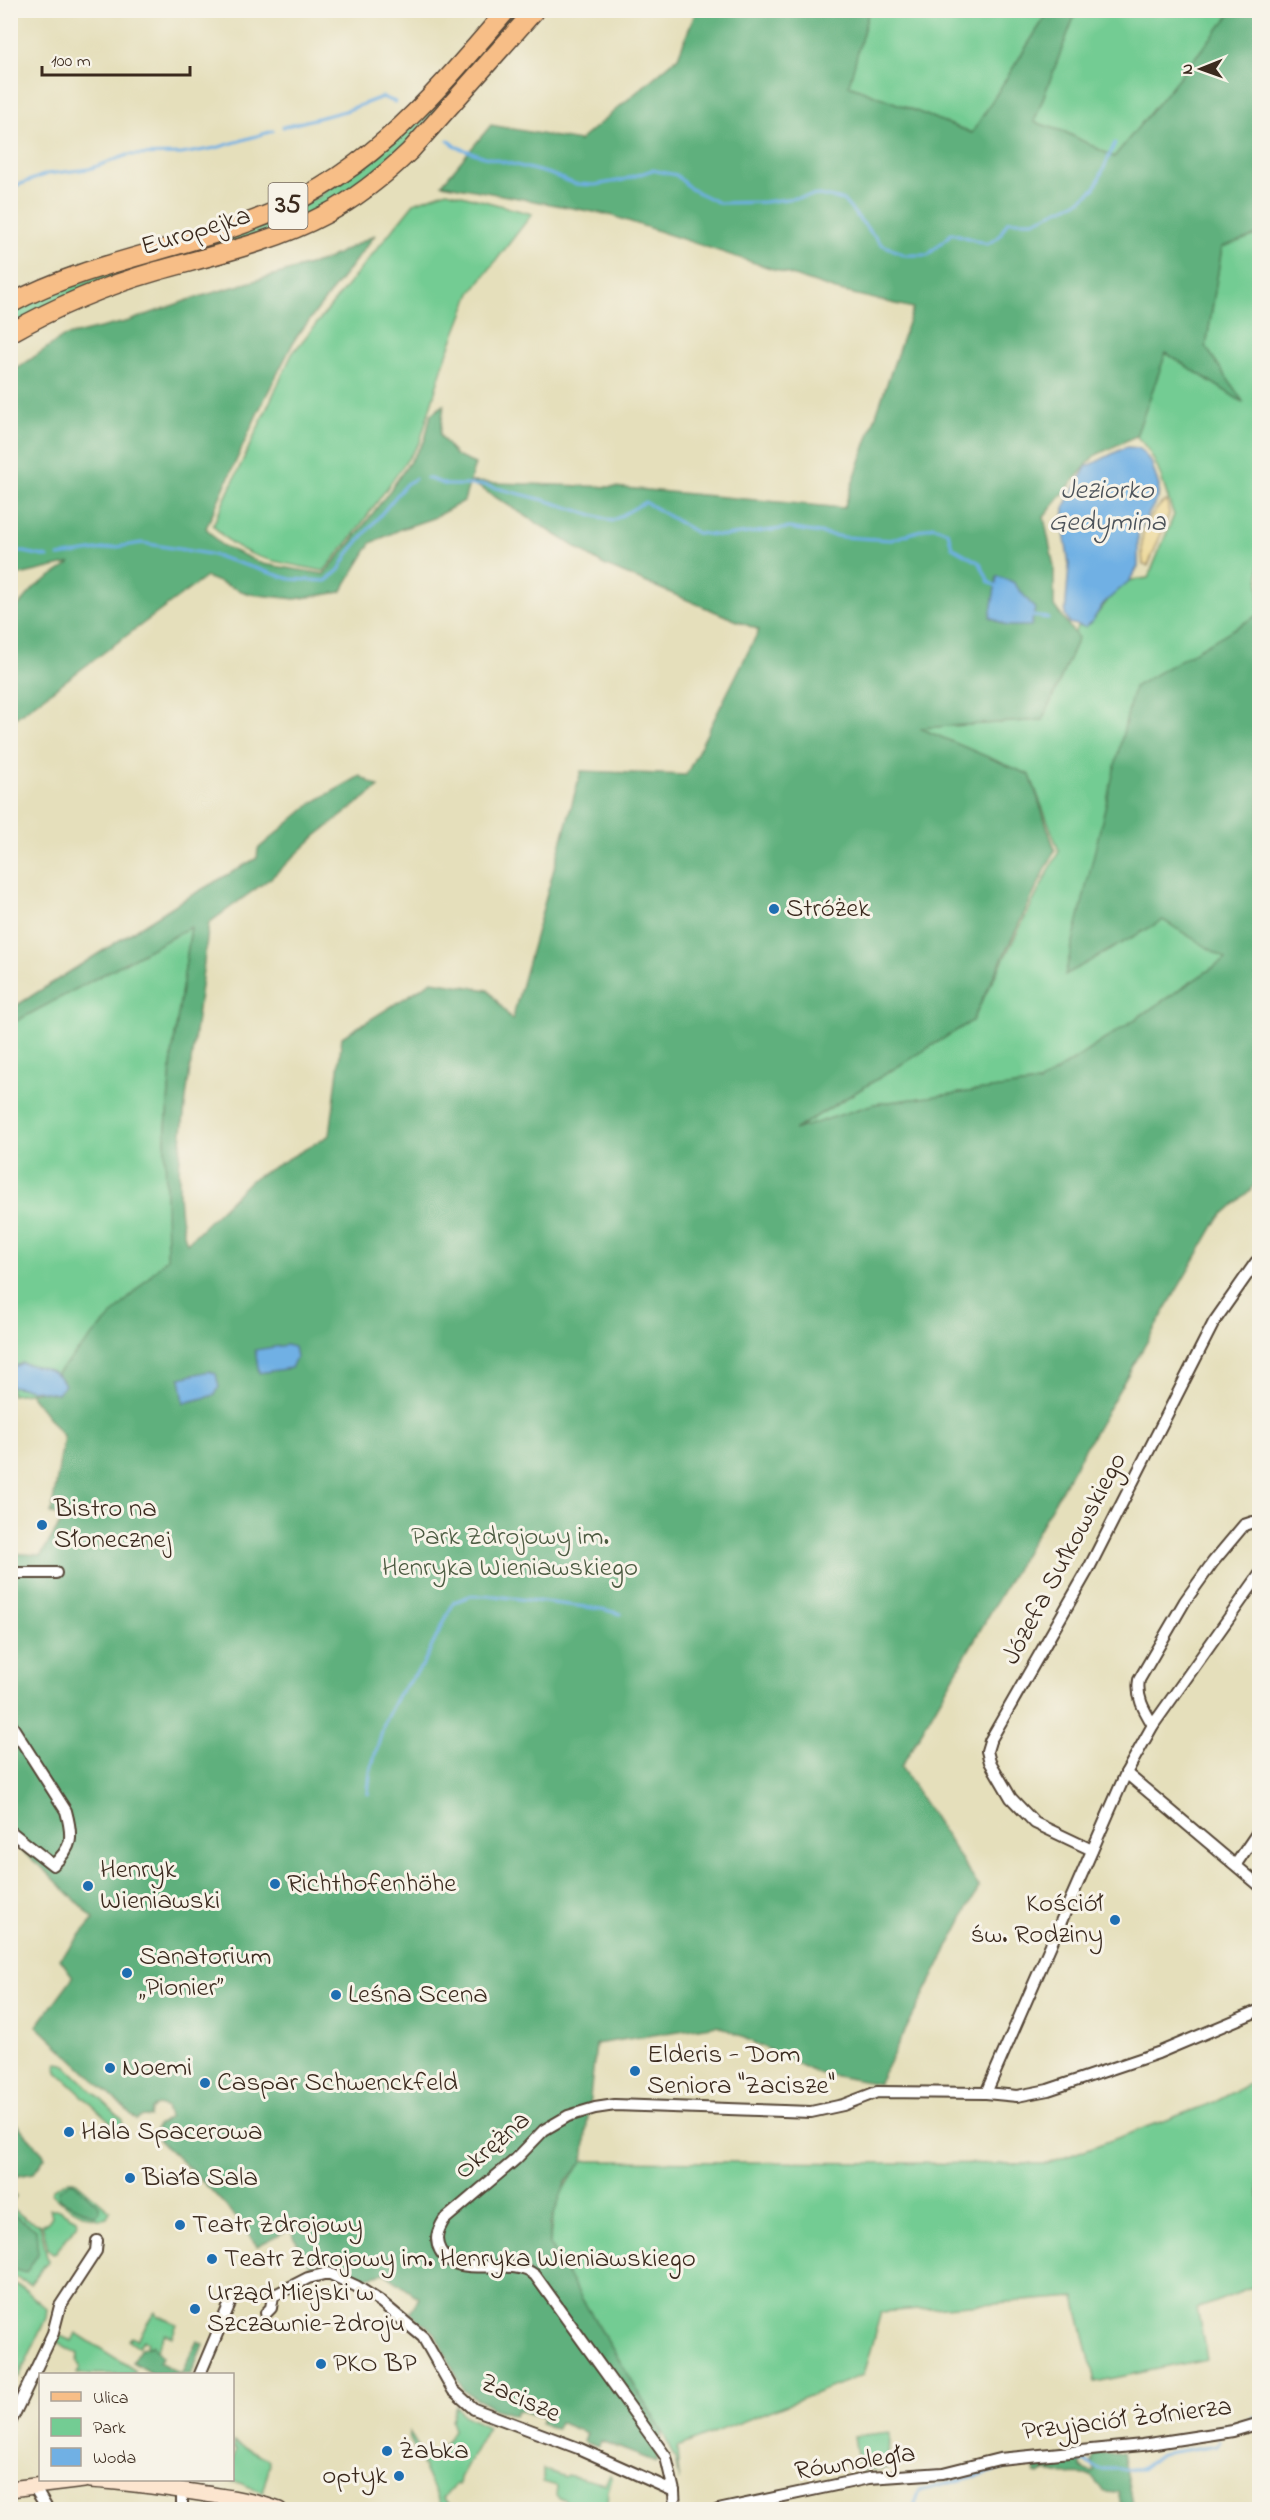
<svg xmlns="http://www.w3.org/2000/svg" width="1270" height="2520" viewBox="0 0 1270 2520" font-family="'Indie Flower',sans-serif">
<style>
.green{fill:#73cc93;stroke:#577b58;stroke-width:1.5}
.forest{fill:#5eb07d;stroke:#4c6d4e;stroke-width:1.5}
.sand{fill:#eeda9e;stroke:#94825e;stroke-width:1.5}
.water{fill:#70b0e4;stroke:#566d81;stroke-width:1.5}
.lines{fill:none;stroke-linecap:round;stroke-linejoin:round}
.stream{stroke:#70b0e4;stroke-width:3}
.street-casing{stroke:#544536;stroke-width:14}
.secondary-casing{stroke:#544536;stroke-width:18}
.primary-casing{stroke:#544536;stroke-width:21}
.street{stroke:#fff;stroke-width:10}
.secondary{stroke:#fce5cf;stroke-width:15}
.primary{stroke:#f7be87;stroke-width:18}
.poi-dot{fill:#1f6fb2;stroke:#f7f3e8;stroke-width:2}
.labels{text-anchor:middle;dominant-baseline:central;stroke-width:6;stroke-linejoin:round;paint-order:stroke}
.shield{fill:#f7f3e8;stroke:#73665b;stroke-width:1.5}
.shield-label{font-size:26px;font-weight:bold;fill:#3b2a1e}
.street-label{font-size:27px;fill:#3b2a1e;stroke:#f7f3e8}
.poi-label{font-size:27px;fill:#3b2a1e;stroke:#f7f3e8;text-anchor:start}
.park-label{font-size:27px;fill:#4c5b41;stroke:#f7f3e8}
.water-label{font-size:28px;font-style:italic;fill:#4b5259;stroke:#f7f3e8}
</style>
<rect width="100%" height="100%" fill="#f7f3e8"/>
<filter id="ink" filterUnits="userSpaceOnUse"><feTurbulence type="fractalNoise" baseFrequency=".0167" numOctaves="2"/><feDisplacementMap in="SourceGraphic" scale="12" xChannelSelector="R" yChannelSelector="G"/><feConvolveMatrix kernelMatrix="1 2 1 2 8 2 1 2 1" color-interpolation-filters="sRGB"/></filter>
<filter id="wash" filterUnits="userSpaceOnUse"><feTurbulence type="fractalNoise" baseFrequency=".008" numOctaves="4" result="noise"/><feDisplacementMap in="SourceGraphic" scale="24" xChannelSelector="R" yChannelSelector="G"/><feGaussianBlur stdDeviation="1.35" result="paint"/><feColorMatrix in="noise" values="0 0 0 0 0 0 0 0 0 0 0 0 0 0 0 0 0 1.4 0 .05"/><feComposite in="paint" operator="in"/></filter>
<g filter="url(#wash)">
<rect width="100%" height="100%" fill="#e5dfbb"/>
<g class="green">
<polygon points="909,10 913,12 915,10 1049,11 972,133 848,85 869,11"/>
<polygon points="515,11 526,11 404,148 351,191 297,221 11,325 11,313 30,301 319,197"/>
<polygon points="1051,11 1233,11 1114,157 1065,132 1034,122 1076,12"/>
<path d="M447,191L532,214L471,293L444,362L420,442L352,537L324,571C283,562 240,561 213,525L292,354L414,203Z"/>
<path d="M1259,234V616L1099,839L1066,974L1163,920L1227,958L1039,1083L874,1104L791,1132L972,1021L1059,851L1030,775L919,728L1043,720L1077,626C1097,628 1106,591 1129,581C1134,579 1142,579 1148,578L1174,515C1163,487 1159,457 1136,436L1166,353L1243,402L1206,348L1222,247Z"/>
<polygon points="191,927 172,1056 165,1140 168,1258 51,1380 29,1393 11,1395 11,1024"/>
<polygon points="58,2063 64,2064 122,2119 122,2126 115,2126 57,2072 56,2067"/>
<path d="M1259,2078V2285L1197,2309L1207,2359L1095,2382L1075,2297L881,2312L863,2375L677,2447L679,2481L675,2459L662,2431L550,2246C550,2212 562,2186 583,2161L1047,2164L1217,2101Z"/>
<path d="M69,2180H74L110,2211L107,2218C95,2223 72,2209 62,2202C57,2200 55,2195 51,2193L53,2189Z"/>
<polygon points="11,2207 26,2219 40,2225 48,2261 30,2284 11,2275"/>
<polygon points="50,2209 59,2209 77,2219 78,2223 56,2252 53,2253 48,2249 42,2224 48,2222 52,2216"/>
<polygon points="11,2282 23,2288 47,2309 46,2318 19,2377 11,2372"/>
<polygon points="155,2311 157,2315 177,2324 172,2337 165,2334 156,2352 153,2345 146,2346 148,2342 144,2339 138,2347 129,2341 132,2337 137,2340"/>
<polygon points="76,2333 136,2371 134,2374 77,2374 80,2367 77,2361 78,2354 57,2342 60,2336 72,2341"/>
<polygon points="456,2406 463,2415 488,2427 460,2478 459,2485 456,2484 443,2498 455,2509 443,2509 409,2437 409,2432 427,2461 441,2449 454,2430 451,2420"/>
<polygon points="889,2432 888,2468 859,2471 854,2436"/>
<polygon points="233,2442 268,2459 270,2464 262,2493 241,2483 228,2481 232,2480 233,2462 236,2449 233,2448"/>
<path d="M543,2469L565,2477L567,2475L605,2484L610,2475L612,2479C606,2489 608,2496 607,2508L611,2509H565V2499L559,2498L556,2495L557,2486L543,2482Z"/>
</g>
<g class="forest">
<path d="M869,10L849,85L972,133L1049,11L1076,12L1034,122L1065,132L1114,157L1233,11H1259V234L1222,247L1206,347L1244,403L1166,353L1136,436L1094,456L1044,517L1054,567V606L1078,638L1043,720L920,728L1030,775L1055,850L972,1021L794,1130L874,1104L1039,1083L1226,959L1163,920L1065,975L1134,687L1259,614V1182L1218,1219L901,1767L979,1887L878,2084L815,2072L717,2025L596,2044L583,2161L566,2181L550,2225V2246L662,2431L656,2462L601,2441L598,2447L583,2442L586,2433L559,2422L556,2429L541,2424L543,2417L517,2410L515,2415L494,2409L464,2391L435,2333L410,2312L419,2298L384,2273L364,2278C346,2268 332,2257 310,2266L290,2229L257,2246C229,2204 191,2170 154,2136L157,2125L169,2117L166,2107L157,2105L151,2110L150,2117L143,2116L137,2120L37,2026L73,1977L60,1959L94,1919L46,1871L11,1842V1553L41,1555L65,1516L51,1514L64,1437L29,1393L42,1391L58,1394L62,1379L56,1374L167,1258L165,1140L172,1056L191,927L11,1024V1009L178,903L257,858L258,849L312,803L360,776L379,787L317,835L272,877L209,923C204,960 200,996 195,1033C188,1090 168,1190 187,1243L251,1180L330,1135L342,1037L432,981L488,990L512,1020L581,771L686,775L759,630L604,565L471,482L614,487L844,508L913,308L836,290L610,215L442,184L491,125L579,141L678,57L696,11Z"/>
<polygon points="375,235 295,339 258,412 206,528 221,545 263,564 324,574 352,541 391,489 425,440 431,414 444,405 440,435 456,456 475,464 464,501 433,518 401,529 371,543 341,592 295,599 249,594 206,577 11,721 11,614 35,587 71,563 11,577 11,373 63,337 129,321 188,300 323,261"/>
<polygon points="11,2118 43,2153 45,2158 34,2173 11,2177"/>
<polygon points="72,2181 99,2206 100,2210 95,2216 59,2199 58,2191"/>
<polygon points="11,2193 16,2196 12,2202 11,2213 36,2230 38,2254 26,2273 11,2269"/>
<polygon points="197,2341 203,2344 191,2374 153,2374 133,2362 141,2348 153,2345 162,2357 159,2362 181,2374"/>
<path d="M1095,2453H1123L1134,2509H1123L1119,2492L1104,2491C1099,2487 1095,2480 1091,2477C1080,2470 1063,2480 1047,2470L1039,2474L1035,2473L1034,2461L1077,2455L1081,2468L1092,2473L1095,2471L1092,2461Z"/>
</g>
<path class="sand" d="M1167,501L1169,514L1148,566L1143,565C1141,540 1139,530 1156,510C1160,505 1162,502 1167,501Z"/>
<g class="water">
<polygon points="1126,447 1139,448 1151,462 1159,486 1158,498 1138,532 1138,567 1129,581 1103,604 1092,622 1085,627 1069,623 1065,615 1069,565 1063,525 1064,508 1086,467"/>
<polygon points="997,576 1013,582 1035,609 1031,626 1007,626 990,617"/>
<polygon points="286,1345 294,1347 296,1357 291,1368 259,1373 255,1350"/>
<path d="M22,1363C39,1367 57,1368 65,1385L58,1394L11,1386V1368Z"/>
<polygon points="209,1371 216,1374 219,1387 215,1395 184,1403 180,1378"/>
</g>
<g class="lines">
<g class="stream">
<polyline points="283,127 345,111 382,97 395,102"/>
<polyline points="448,140 457,147 485,157 550,174 575,184 595,185 623,180 652,170 676,175 691,189 719,203 764,202 819,195 843,200 881,244 905,255 928,255 952,233 987,244 998,238 1008,221 1034,221 1081,200 1095,188 1115,143"/>
<polyline points="10,188 47,174 89,169 128,155 181,154 216,148 273,131"/>
<polyline points="427,478 447,485 484,485 544,500 612,521 645,502 697,533 724,536 789,528 843,537 891,540 933,526 948,532 952,547 980,563 989,582 998,587"/>
<polyline points="10,549 48,557"/>
<polyline points="59,556 142,543 209,554 290,579 326,581 339,570 348,554 406,484 415,479"/>
<polyline points="1032,616 1048,618"/>
<polyline points="368,1794 370,1772 386,1718 398,1695 422,1666 454,1602 470,1596 495,1596 602,1609 621,1614"/>
<polyline points="1242,2423 1260,2414"/>
<polyline points="1046,2459 1083,2461 1100,2469 1142,2469 1161,2454 1217,2445 1220,2440"/>
<polyline points="913,2510 920,2491 1031,2461"/>
</g>
</g>
</g>
<g filter="url(#ink)">
<g class="lines">
<g class="street-casing">
<g id="street">
<polyline points="10,1573 56,1573"/>
<path d="M10,1723L66,1811C73,1837 73,1847 53,1865L10,1831"/>
<path d="M1153,1725C1144,1710 1136,1697 1139,1680L1185,1601L1213,1562L1244,1525L1253,1522L1260,1525"/>
<polyline points="1126,1773 1260,1886"/>
<polyline points="1092,1850 1035,1823 1011,1798 990,1762 987,1751 990,1741 1089,1568 1214,1322 1256,1262 1260,1262"/>
<polyline points="1236,1864 1260,1829"/>
<polyline points="986,2093 1126,1773 1153,1725 1260,1574"/>
<polyline points="266,2313 271,2308 273,2296 308,2278 328,2273 356,2286 381,2302 423,2337 453,2390 474,2409 578,2448 674,2491"/>
<polyline points="200,2374 233,2296"/>
<polyline points="10,2423 53,2333 60,2306 96,2251 97,2241"/>
<polyline points="33,2485 48,2510"/>
<polyline points="182,2510 182,2490"/>
<path d="M675,2510L674,2491L666,2457L535,2275C511,2255 455,2281 440,2250C434,2239 438,2230 444,2220L516,2159L544,2130L568,2116L595,2108L615,2105L811,2112L843,2105L877,2092L986,2093L1017,2096L1048,2090L1158,2053L1260,2010"/>
<polyline points="718,2510 869,2478 943,2473 999,2459 1142,2445 1233,2431 1260,2423"/>
</g>
</g>
<g class="secondary-casing">
<g id="secondary">
<path d="M90,2480C129,2482 167,2488 206,2494C231,2498 255,2501 279,2510"/>
<polyline points="10,2489 84,2480"/>
</g>
</g>
<g class="primary-casing">
<g id="primary">
<path d="M10,304C84,264 168,252 246,223C362,182 429,101 507,10"/>
<path d="M10,333C57,306 105,286 157,271C214,255 274,242 326,214C357,198 385,175 410,151L535,10"/>
</g>
</g>
<use href="#street" class="street"/>
<use href="#secondary" class="secondary"/>
<use href="#primary" class="primary"/>
</g>
</g>
<g class="poi-dot">
<circle cx="774" cy="909" r="6"/>
<circle cx="42" cy="1525" r="6"/>
<circle cx="275" cy="1884" r="6"/>
<circle cx="88" cy="1886" r="6"/>
<circle cx="1115" cy="1920" r="6"/>
<circle cx="127" cy="1973" r="6"/>
<circle cx="336" cy="1995" r="6"/>
<circle cx="110" cy="2068" r="6"/>
<circle cx="635" cy="2071" r="6"/>
<circle cx="205" cy="2083" r="6"/>
<circle cx="69" cy="2132" r="6"/>
<circle cx="130" cy="2178" r="6"/>
<circle cx="180" cy="2225" r="6"/>
<circle cx="212" cy="2259" r="6"/>
<circle cx="195" cy="2309" r="6"/>
<circle cx="321" cy="2364" r="6"/>
<circle cx="387" cy="2451" r="6"/>
<circle cx="399" cy="2476" r="6"/>
</g>
<g class="labels">
<rect class="shield" x="268.5" y="183" width="39" height="46" rx="4.5"/>
<g class="shield-label">
<text x="288" y="206">35</text>
</g>
<g class="street-label">
<text transform="translate(196 232) rotate(-17)">Europejka</text>
<text transform="translate(1065 1559) rotate(-62)">Józefa Sułkowskiego</text>
<text transform="translate(493 2146) rotate(-41)">Okrężna</text>
<text transform="translate(520 2399) rotate(24)">Zacisze</text>
<text transform="translate(1127 2420) rotate(-7)">Przyjaciół Żołnierza</text>
<text transform="translate(855 2463) rotate(-9)">Równoległa</text>
</g>
<g class="poi-label">
<text x="786" y="909">Stróżek</text>
<text x="54" y="1509">Bistro na<tspan x="54" dy="31">Słonecznej</tspan></text>
<text x="100" y="1870">Henryk<tspan x="100" dy="31">Wieniawski</tspan></text>
<text x="287" y="1884">Richthofenhöhe</text>
<text x="1103" y="1904" text-anchor="end">Kościół<tspan x="1103" dy="31">św. Rodziny</tspan></text>
<text x="139" y="1957">Sanatorium<tspan x="139" dy="31">„Pionier”</tspan></text>
<text x="348" y="1995">Leśna Scena</text>
<text x="647" y="2055">Elderis - Dom<tspan x="647" dy="31">Seniora "Zacisze"</tspan></text>
<text x="122" y="2068">Noemi</text>
<text x="217" y="2083">Caspar Schwenckfeld</text>
<text x="81" y="2132">Hala Spacerowa</text>
<text x="142" y="2178">Biała Sala</text>
<text x="192" y="2225">Teatr Zdrojowy</text>
<text x="224" y="2259">Teatr Zdrojowy im. Henryka Wieniawskiego</text>
<text x="207" y="2293">Urząd Miejski w<tspan x="207" dy="31">Szczawnie-Zdroju</tspan></text>
<text x="333" y="2364">PKO BP</text>
<text x="399" y="2451">Żabka</text>
<text x="387" y="2476" text-anchor="end">optyk</text>
</g>
<g class="park-label">
<text x="510" y="1537">Park Zdrojowy im.<tspan x="510" dy="31">Henryka Wieniawskiego</tspan></text>
</g>
<g class="water-label">
<text x="1107" y="491">Jeziorko<tspan x="1107" dy="32">Gedymina</tspan></text>
</g>
</g>
<rect width="1270" height="2520" fill="none" stroke="#f7f3e8" stroke-width="36"/>
<rect x="39" y="2373" width="195" height="108" fill="#f7f3e8" stroke="#aca397" stroke-width="1.5"/>
<rect x="51" y="2392" width="30" height="9" fill="#f7be87" stroke="#aca397" stroke-width="1.5"/>
<text x="93" y="2403" font-size="18" fill="#3b2a1e">Ulica</text>
<rect x="51" y="2418" width="30" height="18" fill="#73cc93" stroke="#aca397" stroke-width="1.5"/>
<text x="93" y="2433" font-size="18" fill="#3b2a1e">Park</text>
<rect x="51" y="2448" width="30" height="18" fill="#70b0e4" stroke="#aca397" stroke-width="1.5"/>
<text x="93" y="2463" font-size="18" fill="#3b2a1e">Woda</text>
<g transform="translate(1201 69) rotate(269)" stroke="#f7f3e8" stroke-width="4.5" paint-order="stroke">
<path d="M0-4.5L10 22L0 15L-10 22Z" fill="#3b2a1e"/>
<text y="-9" font-size="16" font-weight="bold" text-anchor="middle" fill="#3b2a1e">N</text>
</g>
<path d="M42 66v9h148v-9" fill="none" stroke="#3b2a1e" stroke-width="3"/>
<text x="51" y="66" font-size="18" fill="#3b2a1e" stroke="#f7f3e8" stroke-width="4.5" paint-order="stroke">100 m</text>
</svg>
